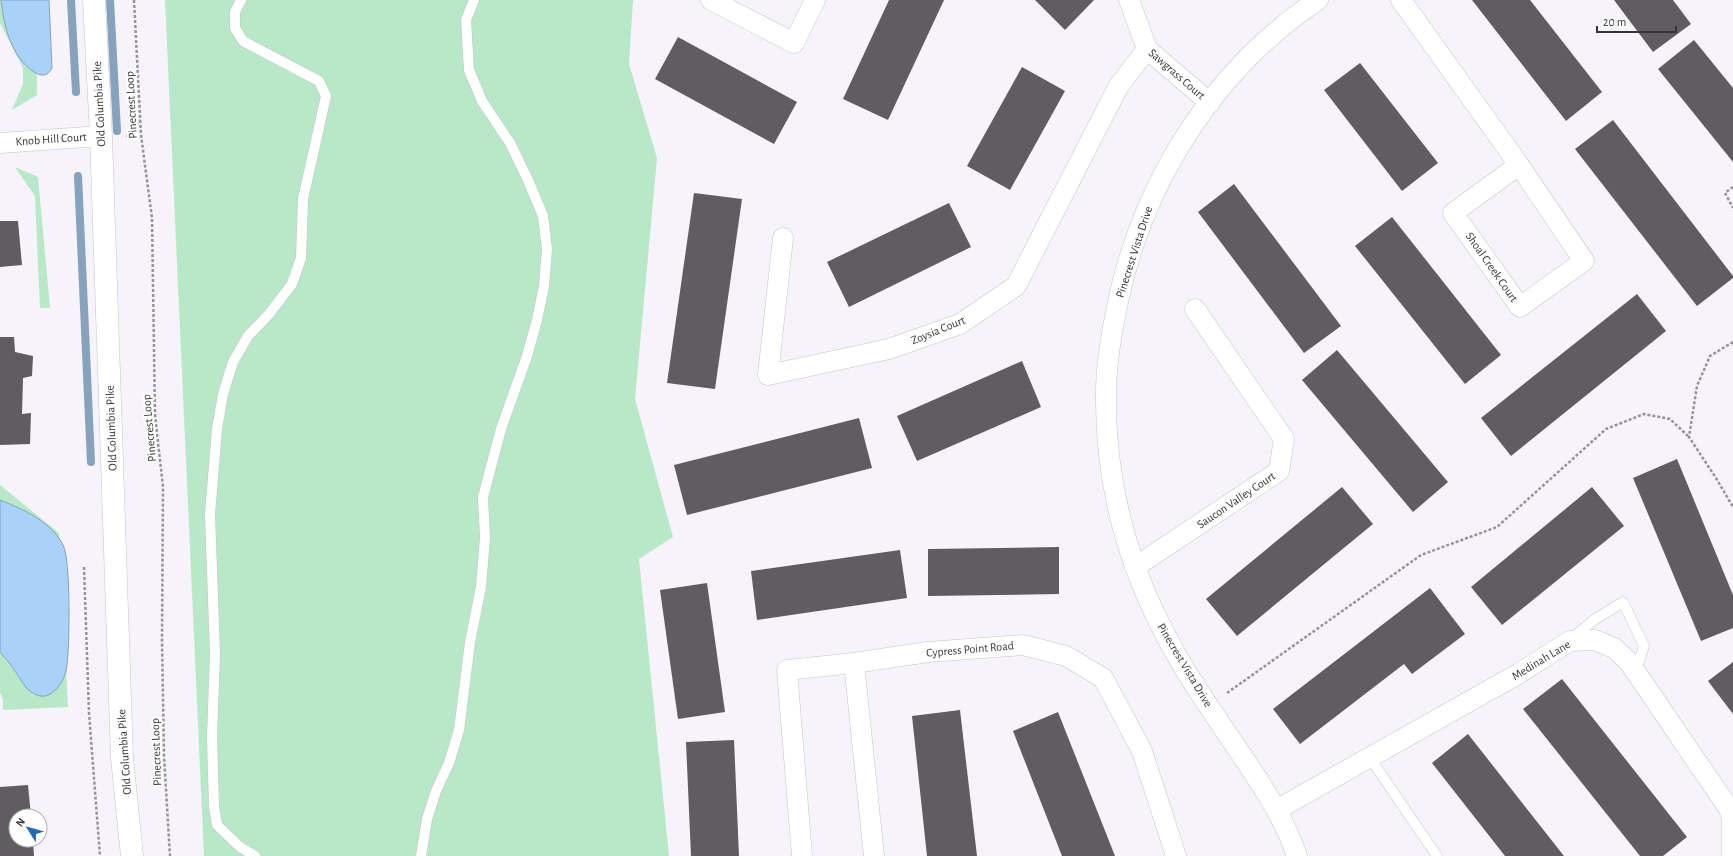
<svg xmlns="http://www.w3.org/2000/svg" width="1733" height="856" viewBox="0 0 1733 856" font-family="'Alegreya Sans',sans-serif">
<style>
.green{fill:#b8e8c8}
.water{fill:#aad1f7;stroke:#87a2bd}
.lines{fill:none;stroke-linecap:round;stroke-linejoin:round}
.stream{stroke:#87a2bd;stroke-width:8}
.building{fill:#5f5c62}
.service-casing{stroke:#c6c3ca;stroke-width:11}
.minor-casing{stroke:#c6c3ca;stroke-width:21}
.tertiary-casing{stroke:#c6c3ca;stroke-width:23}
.path{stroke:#979499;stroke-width:2.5;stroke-dasharray:3 2;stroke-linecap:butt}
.service{stroke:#fff;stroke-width:10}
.minor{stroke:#fff;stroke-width:20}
.tertiary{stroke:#fff;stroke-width:22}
.labels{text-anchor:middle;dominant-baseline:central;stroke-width:4;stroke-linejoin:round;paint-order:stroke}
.street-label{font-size:12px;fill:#363437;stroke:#fff}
</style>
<rect width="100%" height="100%" fill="#f6f3fa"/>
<g class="green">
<polygon points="0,0 36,0 37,95 12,110 23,84 23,68 0,23"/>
<polygon points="165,0 633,0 629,64 657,158 635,399 673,537 639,559 669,856 204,856"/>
<polygon points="15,167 38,177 50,308 40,308 35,196"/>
<polygon points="0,485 59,533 68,707 3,710 3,700 0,692"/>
</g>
<g class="water">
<path d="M1,0H49L52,68C48,76 42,77 34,72C11,57 4,26 1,0Z"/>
<path d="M0,500C23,509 52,522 63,545C71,558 70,654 66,671C63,683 53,698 40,696C26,693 21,679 13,668C10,663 4,657 0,652Z"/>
</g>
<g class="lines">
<g class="stream">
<polyline points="71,0 76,92"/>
<polyline points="110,0 117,131"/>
<polyline points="78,176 91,462"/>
</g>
</g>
<g class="building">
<polygon points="889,0 944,0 888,120 843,99"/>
<polygon points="1035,0 1094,0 1065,30"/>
<polygon points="1472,0 1530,0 1602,92 1566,121"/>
<polygon points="1614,0 1673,0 1691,24 1653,52"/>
<polygon points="678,37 797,102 774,144 655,79"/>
<polygon points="1694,40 1733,88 1733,162 1658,69"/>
<polygon points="1360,63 1438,163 1402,191 1324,90"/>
<polygon points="1022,67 1065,91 1010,190 967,166"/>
<polygon points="1613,120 1733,276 1733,278 1697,306 1575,149"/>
<polygon points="1234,184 1341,326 1304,353 1198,212"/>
<polygon points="694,193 742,199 715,389 667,383"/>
<polygon points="949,203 971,247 849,307 827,262"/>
<polygon points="1392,217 1501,355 1465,384 1355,246"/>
<polygon points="0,221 18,221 22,265 0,267"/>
<polygon points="1637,294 1666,331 1511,456 1481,418"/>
<polygon points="0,337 14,337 15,352 33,356 32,376 23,378 22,414 31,413 30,444 0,445"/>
<polygon points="1337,350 1448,482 1413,512 1302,380"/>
<polygon points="1022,361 1041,407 917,461 897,416"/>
<polygon points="859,418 872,468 687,515 674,465"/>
<polygon points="1677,459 1733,595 1733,628 1701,641 1633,478"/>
<polygon points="1342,487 1373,524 1237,636 1206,599"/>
<polygon points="1592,487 1624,526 1502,625 1471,587"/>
<polygon points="1059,547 1059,594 928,596 928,549"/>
<polygon points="900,550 907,598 757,620 751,571"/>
<polygon points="707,583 725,712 678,719 660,590"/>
<polygon points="1430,588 1465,634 1412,674 1404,664 1300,744 1273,709"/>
<polygon points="1733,662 1733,714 1708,681"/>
<polygon points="1562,679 1687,837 1663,856 1640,856 1523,709"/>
<polygon points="960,710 977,856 927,856 912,716"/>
<polygon points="1058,712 1115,856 1062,856 1013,731"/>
<polygon points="1468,734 1564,856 1505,856 1432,763"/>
<polygon points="734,740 739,856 691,856 686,742"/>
<polygon points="28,785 31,816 16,816 16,840 33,840 34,856 0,856 0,787"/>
</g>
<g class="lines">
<g class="service-casing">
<g id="service">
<polyline points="241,0 235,12 235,28 243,41 319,81 326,96 303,199 301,258 292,284 269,314 248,336 233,362 223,394 217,429 210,514 215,654 212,737 214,807 217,825 240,847 255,856"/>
<polyline points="1571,639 1594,620 1623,602 1644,646 1636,671"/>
<polyline points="1370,758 1437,856"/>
<polyline points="421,856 427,819 436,791 449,763 459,730 470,642 481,587 485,538 483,497 501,429 527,356 537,320 544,286 547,249 543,216 528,180 510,143 482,101 469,70 466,20 474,0"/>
</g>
</g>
<g class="minor-casing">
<g id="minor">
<polyline points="711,0 794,43 815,0"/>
<polyline points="1129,0 1147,49 1210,103"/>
<polyline points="1401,0 1519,165 1584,261 1520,307 1453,213 1519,165"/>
<polyline points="0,143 101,136"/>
<polyline points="783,238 768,375 889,349 960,324 1016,286 1118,87 1147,49"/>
<polyline points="1135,567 1279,471 1284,439 1195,309"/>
<polyline points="854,663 874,856"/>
<polyline points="1278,809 1518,674 1570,641 1595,640 1614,648 1629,662 1729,809 1732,818 1732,856"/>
<polyline points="802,856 787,670 854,663 928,652 1023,645 1066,656 1103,678 1142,751 1176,856"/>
<path d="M1297,856C1286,823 1268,795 1249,766C1221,724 1188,679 1165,634C1126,560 1105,478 1106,394C1106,368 1110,342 1115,317C1138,190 1210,72 1318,0"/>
</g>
</g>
<g class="tertiary-casing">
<polyline id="tertiary" points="94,0 101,136 122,758 132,856"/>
</g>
<g class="path">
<polyline points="134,0 141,135 152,218 155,415 163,487 162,641 164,756 170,856"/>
<polyline points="127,137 140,120"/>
<polyline points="1733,187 1725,193 1733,208"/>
<polyline points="1733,342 1710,356 1697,386 1689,437 1716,478 1733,507"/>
<polyline points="84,567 89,713 100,856"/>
<polyline points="1227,693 1421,555 1497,527 1606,429 1644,414 1670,419 1689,437"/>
</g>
<use href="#service" class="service"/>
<use href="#minor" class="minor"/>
<use href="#tertiary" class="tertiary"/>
</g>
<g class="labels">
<g class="street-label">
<text transform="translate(1177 74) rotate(41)">Sawgrass Court</text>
<text transform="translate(99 104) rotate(-93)">Old Columbia Pike</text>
<text transform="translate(131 105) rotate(-93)">Pinecrest Loop</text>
<text transform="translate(51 139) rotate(-4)">Knob Hill Court</text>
<text transform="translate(1134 252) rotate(-72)">Pinecrest Vista Drive</text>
<text transform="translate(1492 267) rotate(55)">Shoal Creek Court</text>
<text transform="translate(938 330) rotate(-22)">Zoysia Court</text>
<text transform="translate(111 428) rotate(-92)">Old Columbia Pike</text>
<text transform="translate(149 428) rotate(-95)">Pinecrest Loop</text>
<text transform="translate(1236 500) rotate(-34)">Saucon Valley Court</text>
<text transform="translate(970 649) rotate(-5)">Cypress Point Road</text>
<text transform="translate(1541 660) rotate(-31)">Medinah Lane</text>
<text transform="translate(1185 665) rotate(59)">Pinecrest Vista Drive</text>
<text transform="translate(124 752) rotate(-94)">Old Columbia Pike</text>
<text transform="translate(156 752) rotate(-92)">Pinecrest Loop</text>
</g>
</g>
<g transform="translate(28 828) rotate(307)"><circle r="19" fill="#ffffff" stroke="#afaeaf"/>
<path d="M0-3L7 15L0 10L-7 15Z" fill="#2368b8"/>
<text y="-6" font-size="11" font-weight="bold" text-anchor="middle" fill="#363437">N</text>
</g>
<path d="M1597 26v6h79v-6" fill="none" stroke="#363437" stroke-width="2"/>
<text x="1603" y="26" font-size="12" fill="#363437" stroke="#ffffff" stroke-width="3" paint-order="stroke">20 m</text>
</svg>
